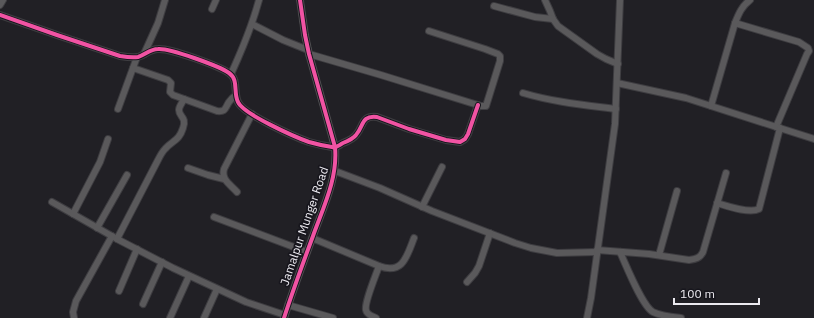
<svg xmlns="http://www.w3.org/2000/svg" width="814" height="318" viewBox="0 0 814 318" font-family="'IBM Plex Sans',sans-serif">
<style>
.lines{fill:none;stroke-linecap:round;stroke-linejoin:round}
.minor-casing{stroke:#3e3d41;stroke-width:8}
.tertiary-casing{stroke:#3e3d41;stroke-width:8}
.minor{stroke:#5a595b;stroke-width:6}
.tertiary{stroke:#5a595b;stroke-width:7}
.cycleway-casing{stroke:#17161d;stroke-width:6}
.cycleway{stroke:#f153a3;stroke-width:4}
.labels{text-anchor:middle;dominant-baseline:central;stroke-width:3.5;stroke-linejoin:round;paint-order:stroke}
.street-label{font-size:12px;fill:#eceaf0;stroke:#17161d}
</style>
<rect width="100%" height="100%" fill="#212025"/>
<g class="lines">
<g class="minor-casing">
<g id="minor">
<polyline points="545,0 550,11 553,19 558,26 597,54 606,59 618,64"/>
<polyline points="0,5 3,0"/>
<polyline points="494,6 535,17 553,19"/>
<polyline points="212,9 216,0"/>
<path d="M0,15L57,35L120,56C126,57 132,58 138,57C145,55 150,49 158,49C170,48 219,66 229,73C239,80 233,92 238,102C243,114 295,137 309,142C316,144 325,146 332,147C337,148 339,145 343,143C348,141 353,139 356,135C364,126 361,115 377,117L409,129L446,140L460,142L465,139L468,134L478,105"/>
<polyline points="735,23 799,42 808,48 809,51 807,54 776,127"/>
<polyline points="252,24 283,40 308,50"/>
<polyline points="144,54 158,23 165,0"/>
<polyline points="309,54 381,75 481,106 486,106 500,61 500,56 498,54 485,49 429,31"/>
<path d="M133,68L168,80L171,83L170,92L173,95L217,111C226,112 225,108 229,102C231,99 233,97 236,95"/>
<path d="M231,74C242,50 252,26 259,0"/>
<polyline points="617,83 686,98 814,139"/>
<path d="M523,93C553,102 585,105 616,109"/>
<path d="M711,106L735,23C739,13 742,6 750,0"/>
<polyline points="118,109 137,57"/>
<polyline points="188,168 208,175 224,179"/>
<polyline points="335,171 380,188 432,211 515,243 531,248 557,253 597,252"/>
<path d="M237,192C230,184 221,180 224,169L252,114"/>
<polyline points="52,202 117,239 173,268 246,302 285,315"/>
<path d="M717,203C727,206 750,214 759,209L780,128"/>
<polyline points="422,207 442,167"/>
<polyline points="73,214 100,162 108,139"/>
<polyline points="214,217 307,252"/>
<polyline points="97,228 127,175"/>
<path d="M312,238L379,266C403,275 407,256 414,238"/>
<path d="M117,239L158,160C160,156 162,152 165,149C173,140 179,141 183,128C187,117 179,117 179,110C179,106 183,102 184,99"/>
<path d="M597,250L649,254L689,260C696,259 700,258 703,252L726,173"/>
<path d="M620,252C626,265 642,306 653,312C661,316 672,317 681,318"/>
<polyline points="659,255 677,191"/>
<polyline points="467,282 475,273 479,266 490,233"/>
<polyline points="119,291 137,249"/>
<polyline points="143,304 162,262"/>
<polyline points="288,305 333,318"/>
<polyline points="74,318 73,312 76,301 112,236"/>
<polyline points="170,318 189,276"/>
<polyline points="204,318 217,289"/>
<path d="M376,318C372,316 367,315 366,310C364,303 376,275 379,266"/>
<polyline points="587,318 591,298 615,124 620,0"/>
</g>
</g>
<g class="tertiary-casing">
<path id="tertiary" d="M284,318C293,290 303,263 313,236C323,208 338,178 335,147L309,54L305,35L300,0"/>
</g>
<use href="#minor" class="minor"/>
<use href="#tertiary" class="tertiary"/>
<g class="cycleway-casing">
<g id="cycleway">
<path d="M0,15L57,35L120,56C126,57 132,58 138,57C145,55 150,49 158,49C170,48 219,66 229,73C239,80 233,92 238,102C243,114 295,137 309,142C316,144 325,146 332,147C337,148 339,145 343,143C348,141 353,139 356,135C364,126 361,115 377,117L409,129L446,140L460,142L465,139L468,134L478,105"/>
<path d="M284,318C293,290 303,263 313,236C323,208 338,178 335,147L309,54L305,35L300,0"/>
</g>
</g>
<use href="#cycleway" class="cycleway"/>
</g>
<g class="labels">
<g class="street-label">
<text transform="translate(304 226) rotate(-71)">Jamalpur Munger Road</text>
</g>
</g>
<path d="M674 298v6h85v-6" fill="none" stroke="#eceaf0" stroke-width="2"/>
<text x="680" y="298" font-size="12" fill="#eceaf0" stroke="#17161d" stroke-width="3" paint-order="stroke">100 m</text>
</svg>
